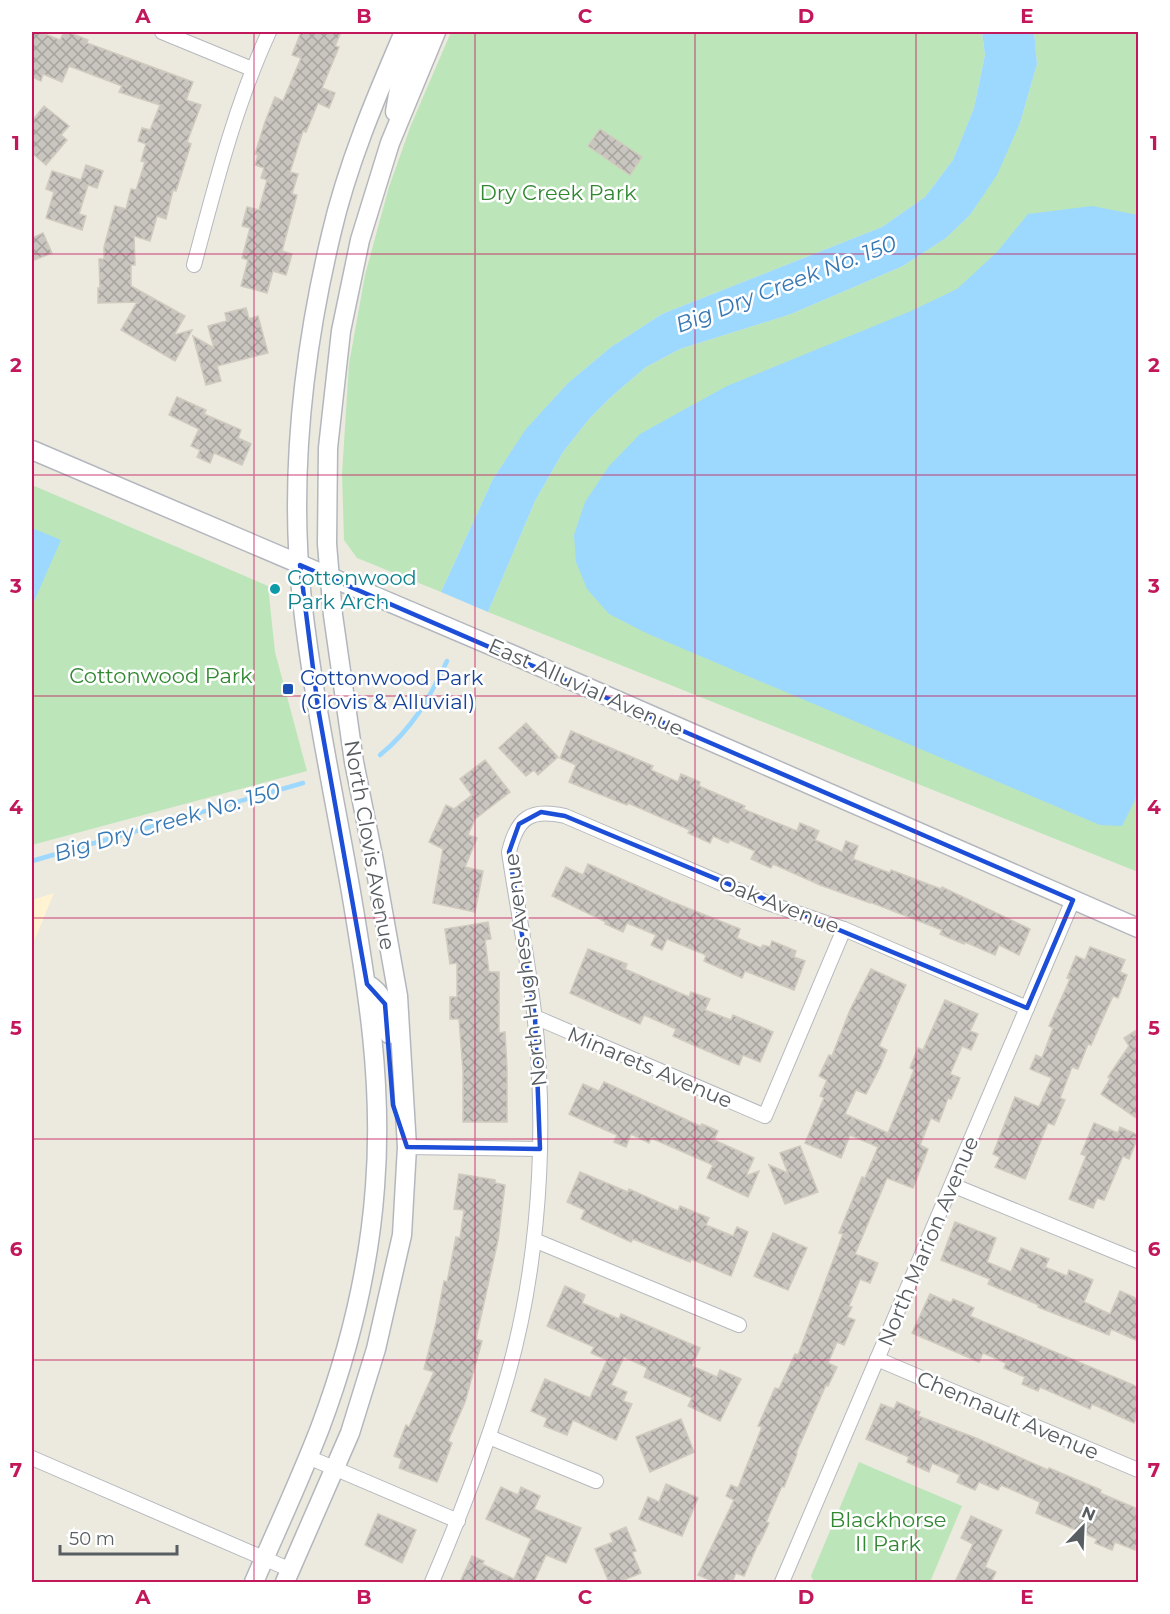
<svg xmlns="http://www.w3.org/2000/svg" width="1170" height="1614" viewBox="0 0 1170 1614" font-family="Montserrat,sans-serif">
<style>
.commercial{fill:#fff3d2}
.green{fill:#bce6ba}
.water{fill:#9dd8ff}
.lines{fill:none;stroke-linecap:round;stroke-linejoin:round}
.stream{stroke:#9dd8ff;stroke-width:4.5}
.building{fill:url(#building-cross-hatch);stroke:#d1cabe;stroke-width:1.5}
.street-casing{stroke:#b5b8bd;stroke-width:16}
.secondary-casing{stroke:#b3b7bd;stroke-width:21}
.street{stroke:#fff;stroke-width:14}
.secondary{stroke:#fff;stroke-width:18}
.marked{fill:none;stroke:#1d4ed8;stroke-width:4.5;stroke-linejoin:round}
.grid{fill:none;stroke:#c2185b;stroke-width:1.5;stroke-opacity:0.55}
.culture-dot{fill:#0f9aa8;stroke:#fff;stroke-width:2}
.transit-dot{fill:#1a4fb4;stroke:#fff;stroke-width:2}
.labels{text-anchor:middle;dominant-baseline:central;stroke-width:5;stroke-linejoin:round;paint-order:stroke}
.park-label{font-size:21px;fill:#318732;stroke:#fff}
.culture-label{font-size:21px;fill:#0d838f;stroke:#fff;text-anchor:start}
.transit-label{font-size:21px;fill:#164399;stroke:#fff;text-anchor:start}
.street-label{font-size:21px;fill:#585d61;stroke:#fff}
.water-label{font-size:22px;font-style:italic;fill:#3778b4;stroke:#fff}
.neatline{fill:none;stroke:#c2185b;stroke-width:2}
.grid-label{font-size:20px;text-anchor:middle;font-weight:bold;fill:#c2185b}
</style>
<defs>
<pattern id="building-cross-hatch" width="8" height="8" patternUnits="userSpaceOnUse" patternTransform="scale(1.5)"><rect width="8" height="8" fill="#c9c5bf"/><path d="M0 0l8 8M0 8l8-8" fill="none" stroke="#a6a39f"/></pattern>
</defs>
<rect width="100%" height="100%" fill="#ece9df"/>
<polygon class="commercial" points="54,893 32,946 32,900"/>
<g class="green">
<polygon points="451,32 982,32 985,55 974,108 953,160 925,197 882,227 662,314 611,347 568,383 526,430 493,479 441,592 357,558 344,540 342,474 349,364 365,275 389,187 411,125"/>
<polygon points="1034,32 1138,32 1138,872 488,612 535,501 563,452 589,419 612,396 646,367 680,349 791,314 903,266 946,238 970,215 996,175 1020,123 1037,64"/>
<polygon points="32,485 268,586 275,652 307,771 32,845"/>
<polygon points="859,1462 962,1506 930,1582 814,1582 811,1576"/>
</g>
<g class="water">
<polygon points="982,32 1034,32 1037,64 1020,123 997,175 970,215 946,238 903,266 791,314 680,349 646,367 612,396 589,419 563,452 535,501 488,612 441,592 493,479 526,429 568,383 611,347 662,314 882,227 925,197 953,160 974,108 985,55"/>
<polygon points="1092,206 1138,215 1138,794 1122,826 1100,825 646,633 609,614 587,589 576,562 574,535 585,502 609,466 640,434 727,386 911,311 957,289 997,252 1028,214"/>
<polygon points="32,528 61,540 32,606"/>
</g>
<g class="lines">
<g class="stream">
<path d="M380,755C413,728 429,699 447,661"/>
<polyline points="32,861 303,783"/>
</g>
</g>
<g class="building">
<polygon points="32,32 40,32 60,40 64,32 68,32 88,40 87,43 193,82 186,100 201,105 187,142 191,144 176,191 173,190 166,219 157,216 150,241 134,236 135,265 131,265 131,286 185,316 174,335 192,330 175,361 121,330 137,302 98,303 98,288 100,288 99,259 104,259 104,247 115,206 126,209 131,189 136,190 145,162 141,161 146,144 138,141 142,128 150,130 160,105 119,92 122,86 69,66 62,82 43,74 41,81 32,77"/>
<polygon points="301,32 341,32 335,46 339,47 322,88 335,93 329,108 318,103 306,132 303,131 290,172 298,174 292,194 297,195 282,251 292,254 286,275 273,271 267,293 241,286 248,260 242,258 250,228 242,226 247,207 259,210 267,180 261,178 264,168 255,165 258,155 255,154 265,122 275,97 283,101 301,58 292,55"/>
<polygon points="44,106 69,126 61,135 67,140 46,165 32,153 32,121"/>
<polygon points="600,129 642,157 630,175 588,146"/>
<polygon points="86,165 103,171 97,188 88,185 79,214 86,216 82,230 46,218 54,192 46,189 52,171 81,180"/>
<polygon points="43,233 52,253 32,261 32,238"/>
<polygon points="246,308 249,319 258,316 268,353 217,366 221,381 206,385 193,336 214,348 208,326 227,321 225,313"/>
<polygon points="177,397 206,410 204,414 241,430 238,438 251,444 242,465 214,453 210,463 197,457 200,450 191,446 199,429 169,415"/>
<polygon points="526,723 558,757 538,775 534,770 526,776 499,748"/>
<polygon points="571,731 653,766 651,770 678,782 681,774 700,782 699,786 745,806 743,809 797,831 800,823 819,831 815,840 842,852 846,841 858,846 853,859 890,873 891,870 941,889 942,887 1030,929 1019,955 999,945 995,955 965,942 964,944 940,934 942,930 870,902 870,903 820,885 773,864 771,868 751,859 755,851 730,840 728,843 713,836 710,843 688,833 690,830 628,803 627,805 569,782 576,765 560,758"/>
<polygon points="485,760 510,792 475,819 468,835 477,838 465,867 483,871 475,912 433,903 443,849 429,842 446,805 454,809 472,795 460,779"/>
<polygon points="588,864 670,901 740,929 737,938 761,948 763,945 770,947 772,941 796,951 794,957 805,961 794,990 745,971 742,978 704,961 706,955 667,939 662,950 651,945 656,935 627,923 623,932 605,924 606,922 552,896 566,867 583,875"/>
<polygon points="488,922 491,939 485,940 489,972 499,972 499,1033 505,1032 507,1068 507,1122 463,1122 463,1071 459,1019 450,1019 450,997 457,997 457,963 450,964 445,929"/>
<polygon points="1090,947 1125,960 1120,972 1127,975 1118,998 1113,996 1091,1045 1088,1044 1078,1069 1072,1067 1060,1098 1065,1100 1054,1125 1048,1123 1025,1179 995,1167 1000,1157 993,1154 1015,1097 1039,1107 1052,1078 1030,1069 1036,1055 1042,1058 1053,1028 1049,1026 1070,979 1067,978 1076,956 1085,960"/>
<polygon points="588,949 627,964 625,969 689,997 691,992 710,999 705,1010 731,1020 733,1015 773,1032 760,1062 743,1055 739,1065 673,1036 676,1029 644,1015 640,1024 570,993"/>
<polygon points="871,969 906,985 879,1046 887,1050 880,1067 866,1094 856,1090 845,1114 888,1133 914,1070 910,1068 918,1048 923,1050 945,1000 978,1014 970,1031 978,1034 971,1050 962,1046 950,1074 960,1078 951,1099 948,1098 939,1122 931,1118 920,1145 928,1149 913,1188 887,1178 855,1254 878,1263 870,1283 860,1279 849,1306 852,1307 847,1317 855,1320 844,1345 837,1342 828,1363 837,1367 828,1386 826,1385 796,1453 797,1454 784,1487 782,1486 766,1522 769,1523 759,1544 758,1544 744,1576 736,1573 732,1582 715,1582 698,1575 734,1500 726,1496 731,1485 738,1488 762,1427 758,1426 775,1388 779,1389 795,1354 798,1355 843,1234 839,1233 862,1177 865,1178 878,1147 850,1135 841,1158 805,1143 824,1098 820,1096 827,1080 819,1076 829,1055 832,1056 850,1010"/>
<polygon points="1138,1029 1138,1119 1101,1094 1110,1079 1108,1077 1129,1046 1124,1038"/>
<polygon points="604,1082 700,1126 702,1124 718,1131 714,1140 754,1158 746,1176 759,1171 748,1197 707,1178 713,1165 651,1138 649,1143 631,1134 626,1147 614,1142 617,1135 569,1114 583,1084 599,1091"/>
<polygon points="1094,1123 1118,1133 1120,1127 1138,1135 1138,1137 1129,1159 1123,1156 1104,1200 1097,1198 1093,1208 1069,1199 1086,1156 1081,1154"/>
<polygon points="800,1146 818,1192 785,1204 769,1165 788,1173 780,1153"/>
<polygon points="580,1172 628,1192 629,1189 678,1211 680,1206 709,1218 706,1225 733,1236 737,1227 748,1232 731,1276 691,1259 690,1262 633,1239 631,1242 581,1219 585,1210 567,1202"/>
<polygon points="459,1174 495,1180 495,1183 505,1185 498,1240 476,1339 482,1341 465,1402 448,1441 452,1443 437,1482 399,1468 402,1459 394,1456 406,1425 409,1427 434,1372 424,1369 436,1323 444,1281 447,1282 456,1237 460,1238 464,1210 454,1209"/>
<polygon points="955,1222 996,1238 987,1262 1011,1272 1021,1248 1049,1259 1045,1267 1067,1276 1069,1270 1093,1280 1084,1302 1110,1314 1120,1291 1138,1299 1138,1341 1111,1329 1109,1335 1038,1307 1039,1305 988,1284 990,1279 941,1260"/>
<polygon points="773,1233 807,1248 788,1290 754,1276"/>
<polygon points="565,1286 585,1295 582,1303 619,1319 621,1314 700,1348 692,1366 717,1377 720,1370 741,1379 720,1421 688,1406 692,1398 644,1377 647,1368 646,1367 624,1357 611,1385 627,1392 623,1401 632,1404 616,1440 573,1420 567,1435 544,1426 547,1418 531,1411 545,1379 590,1398 607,1360 591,1353 594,1347 547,1326"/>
<polygon points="930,1294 951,1303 953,1299 974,1308 970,1316 1138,1387 1138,1414 1134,1423 1092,1404 1090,1409 1040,1387 1038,1391 1022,1384 1025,1377 1004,1368 1006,1363 983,1353 979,1362 912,1333"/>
<polygon points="897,1402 920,1412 918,1416 976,1438 1048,1470 1049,1468 1101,1490 1100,1493 1138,1509 1138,1542 1135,1550 1115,1542 1112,1550 1095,1543 1097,1539 1036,1513 1040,1502 1001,1485 998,1490 979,1482 975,1490 957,1482 960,1475 932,1463 929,1472 907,1462 909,1457 866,1439 881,1404 894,1409"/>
<polygon points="681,1419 694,1452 650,1472 636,1437"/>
<polygon points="666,1484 698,1498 682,1536 639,1519 648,1497 659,1502"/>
<polygon points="501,1487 518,1495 521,1487 540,1496 534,1509 581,1528 566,1563 546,1555 534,1582 460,1582 472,1556 484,1561 482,1564 514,1579 531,1539 486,1519"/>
<polygon points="378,1514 416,1530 402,1563 365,1545"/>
<polygon points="971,1516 1002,1530 985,1567 996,1572 991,1582 955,1582 973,1544 961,1538"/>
<polygon points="626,1527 636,1551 632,1552 641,1573 619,1582 609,1582 595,1549 613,1542 610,1534"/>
</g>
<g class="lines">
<g class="street-casing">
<g id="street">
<polyline points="162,32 252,69"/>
<path d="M194,265C215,186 235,106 269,32"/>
<polyline points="535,1017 765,1116 844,929"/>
<polyline points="407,1147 540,1149"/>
<polyline points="952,1185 1138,1261"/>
<polyline points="534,1240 739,1325"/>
<polyline points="877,1359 1138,1470"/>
<polyline points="489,1437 596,1481"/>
<polyline points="308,1457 458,1521"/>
<polyline points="32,1458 291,1570"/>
<path d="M432,1582C461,1514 488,1445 508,1374C535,1279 544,1170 539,1073C536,998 520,926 509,852C517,818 530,808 565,816L765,902L844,929L1027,1008"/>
<polyline points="782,1582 1073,900"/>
</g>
</g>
<g class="secondary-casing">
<g id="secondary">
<polyline points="395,112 400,83 421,32"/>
<polyline points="32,450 511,654 1138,928"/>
<path d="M367,984C387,995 386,1013 389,1034"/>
<path d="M254,1582C276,1531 300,1480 320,1428C349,1351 369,1269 375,1187C383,1085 368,992 351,892C334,795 313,698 302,600C289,479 303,353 331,235C347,165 376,97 404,32"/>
<polyline points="285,1582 350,1433 376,1349 402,1235 407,1147 398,996 374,861 354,762 333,615 327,544 328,448 341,331 360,240 390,143 436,32"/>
</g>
</g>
<use href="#street" class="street"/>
<use href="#secondary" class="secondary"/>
</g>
<path class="marked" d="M300,565L1073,900L1027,1008L565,816L541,812L519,824L509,852L535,1017L540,1149L407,1147L393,1105L385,1004L367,984L318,708Z"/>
<path class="grid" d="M254,32V1582M475,32V1582M695,32V1582M916,32V1582M32,254H1138M32,475H1138M32,696H1138M32,918H1138M32,1139H1138M32,1360H1138"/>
<circle class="culture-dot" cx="275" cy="589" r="6"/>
<rect class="transit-dot" x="282" y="683" width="12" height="12" rx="3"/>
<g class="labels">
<g class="park-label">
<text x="558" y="192">Dry Creek Park</text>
<text x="161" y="675">Cottonwood Park</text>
<text x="888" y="1519">Blackhorse<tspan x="888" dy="24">II Park</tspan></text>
</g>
<g class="culture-label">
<text x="287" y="577">Cottonwood<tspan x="287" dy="24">Park Arch</tspan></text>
</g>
<g class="transit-label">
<text x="300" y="677">Cottonwood Park<tspan x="300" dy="24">(Clovis &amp; Alluvial)</tspan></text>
</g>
<g class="street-label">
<text transform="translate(586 687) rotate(24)">East Alluvial Avenue</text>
<text transform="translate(370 845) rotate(80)">North Clovis Avenue</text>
<text transform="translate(779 904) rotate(21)">Oak Avenue</text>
<text transform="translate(525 970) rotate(-97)">North Hughes Avenue</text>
<text transform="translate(650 1067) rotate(23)">Minarets Avenue</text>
<text transform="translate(928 1241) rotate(-67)">North Marion Avenue</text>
<text transform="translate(1008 1415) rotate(23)">Chennault Avenue</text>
</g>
<g class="water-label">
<text transform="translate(786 284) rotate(-21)">Big Dry Creek No. 150</text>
<text transform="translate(167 822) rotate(-16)">Big Dry Creek No. 150</text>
</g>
</g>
<rect width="1170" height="1614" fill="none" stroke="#ffffff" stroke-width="66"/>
<g transform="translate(1083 1527) rotate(23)" stroke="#ffffff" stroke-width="4.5" paint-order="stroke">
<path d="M0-4.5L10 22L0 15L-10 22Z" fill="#585d61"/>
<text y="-9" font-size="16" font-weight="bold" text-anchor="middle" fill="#585d61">N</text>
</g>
<path d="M60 1545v9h117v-9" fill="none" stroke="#585d61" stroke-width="3"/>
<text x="69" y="1545" font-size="18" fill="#585d61" stroke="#ffffff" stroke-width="4.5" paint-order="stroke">50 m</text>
<rect x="33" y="33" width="1104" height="1548" class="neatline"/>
<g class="grid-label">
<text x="143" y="23">A</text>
<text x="364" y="23">B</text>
<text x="585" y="23">C</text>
<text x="806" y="23">D</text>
<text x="1027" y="23">E</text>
<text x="16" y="150">1</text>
<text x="1154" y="150">1</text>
<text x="16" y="372">2</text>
<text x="1154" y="372">2</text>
<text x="16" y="593">3</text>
<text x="1154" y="593">3</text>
<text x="16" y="814">4</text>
<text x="1154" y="814">4</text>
<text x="16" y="1035">5</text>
<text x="1154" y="1035">5</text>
<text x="16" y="1256">6</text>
<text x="1154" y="1256">6</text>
<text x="16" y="1477">7</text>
<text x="1154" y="1477">7</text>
<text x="143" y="1604">A</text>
<text x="364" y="1604">B</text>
<text x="585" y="1604">C</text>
<text x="806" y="1604">D</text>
<text x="1027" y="1604">E</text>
</g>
</svg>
